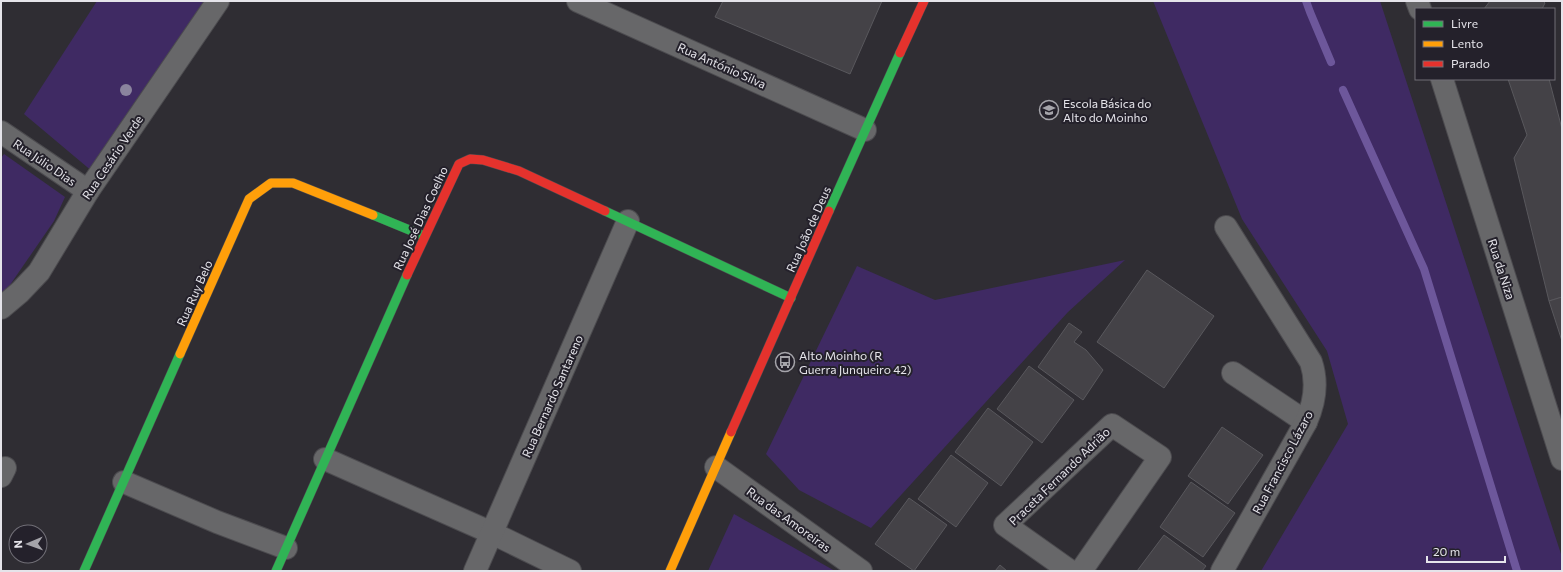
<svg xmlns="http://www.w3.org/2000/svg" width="1563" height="572" viewBox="0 0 1563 572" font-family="Commissioner,sans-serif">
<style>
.green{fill:#3f2a63}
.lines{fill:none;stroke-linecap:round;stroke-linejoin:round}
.stream{stroke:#6d579b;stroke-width:8}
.building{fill:#444247;stroke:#59585d}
.street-casing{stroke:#4c4b4f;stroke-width:24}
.fast-casing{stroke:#4c4b4f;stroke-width:10}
.slow-casing{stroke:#4c4b4f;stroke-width:10}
.jam-casing{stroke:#4c4b4f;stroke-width:10}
.street{stroke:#676769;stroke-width:22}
.fast{stroke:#30b455;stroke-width:9}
.slow{stroke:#ff9f0a;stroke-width:9}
.jam{stroke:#e5322d;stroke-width:9}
.tree{fill:#8b849e}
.labels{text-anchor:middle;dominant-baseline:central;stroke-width:4;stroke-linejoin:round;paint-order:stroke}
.street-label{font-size:12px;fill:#e5e4ea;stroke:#24212b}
.poi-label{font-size:12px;fill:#e5e4ea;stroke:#24212b;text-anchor:start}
</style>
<rect width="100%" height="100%" fill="#2f2d33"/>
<g class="green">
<polygon points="97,1 211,1 93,172 24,114"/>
<polygon points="1153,1 1380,1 1562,557 1562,571 1261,571 1348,424 1327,351 1242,219"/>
<polygon points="4,154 65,197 54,221 1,298 1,158"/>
<polygon points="1125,260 1068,312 871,528 799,490 766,454 857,266 935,300"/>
<polygon points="734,514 835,571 708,571"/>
</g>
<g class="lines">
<g class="stream">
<polyline points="1306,1 1310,12 1331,62"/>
<polyline points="1343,90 1424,269 1517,571"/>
</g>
</g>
<g class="building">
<polygon points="723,1 882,1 850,74 715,17"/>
<polygon points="1490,1 1543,1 1545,3 1542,9 1484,9"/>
<polygon points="1508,79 1549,79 1562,129 1562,297 1549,301 1514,158 1527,135"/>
<polygon points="1147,270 1214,316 1164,388 1097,342"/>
<polygon points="1562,297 1562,341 1549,301"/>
<polygon points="1069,323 1082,332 1074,342 1086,350 1103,370 1083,400 1038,367"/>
<polygon points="1029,366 1074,400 1042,443 997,409"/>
<polygon points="988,408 1033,442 1001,486 955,452"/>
<polygon points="1222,427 1263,455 1228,504 1188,476"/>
<polygon points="951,455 988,483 956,527 918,499"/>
<polygon points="1191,482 1235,513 1203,557 1160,527"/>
<polygon points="909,498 947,525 914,571 875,544"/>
<polygon points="1164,535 1206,566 1202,571 1137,571"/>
<polygon points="1000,565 1007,571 995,571"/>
</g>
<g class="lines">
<g class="street-casing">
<g id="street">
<polyline points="578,1 865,130"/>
<polyline points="1417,1 1420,9"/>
<polyline points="1442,79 1562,459"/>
<polyline points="1,132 88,191"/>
<polyline points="1,308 20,292 39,272 88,191 218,1"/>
<polyline points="1233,373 1306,422"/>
<polyline points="325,459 492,533 570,571"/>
<polyline points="716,467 861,571"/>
<polyline points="1,476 5,468"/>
<polyline points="124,482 217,522 286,548"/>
<polyline points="475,571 628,221"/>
<polyline points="1070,571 1005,525 1112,425 1160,457 1081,571"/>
<path d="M1222,571L1306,422C1315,402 1318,383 1311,362L1226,227"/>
</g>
</g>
<g class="fast-casing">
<g id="fast">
<polyline points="605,211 791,298"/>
<polyline points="829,211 900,53"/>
<polyline points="373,215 424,236"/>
<polyline points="84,571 180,354"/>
<polyline points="276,571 407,275"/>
</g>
</g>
<g class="slow-casing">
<g id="slow">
<polyline points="180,354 249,199 271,183 293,183 373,215"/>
<polyline points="670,571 731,432"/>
</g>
</g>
<g class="jam-casing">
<g id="jam">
<polyline points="900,53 924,1"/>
<polyline points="407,275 459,164 470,159 483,160 519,171 605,211"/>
<polyline points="731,432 829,211"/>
</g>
</g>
<use href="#street" class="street"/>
<use href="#fast" class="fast"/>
<use href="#slow" class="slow"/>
<use href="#jam" class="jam"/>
</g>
<circle class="tree" cx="126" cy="90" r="6"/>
<defs>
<g id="school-ring" transform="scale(1)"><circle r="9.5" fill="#24212b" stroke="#a5a4aa" stroke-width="1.5"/><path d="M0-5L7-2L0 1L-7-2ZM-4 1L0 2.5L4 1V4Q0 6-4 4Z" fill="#a5a4aa"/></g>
<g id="bus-ring" transform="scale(1)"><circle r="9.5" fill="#24212b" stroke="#a5a4aa" stroke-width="1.5"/><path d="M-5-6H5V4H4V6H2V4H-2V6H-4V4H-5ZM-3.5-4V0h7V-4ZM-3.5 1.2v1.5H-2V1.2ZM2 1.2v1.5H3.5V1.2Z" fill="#a5a4aa"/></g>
</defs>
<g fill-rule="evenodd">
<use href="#school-ring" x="1049" y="110"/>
<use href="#bus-ring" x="785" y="362"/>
</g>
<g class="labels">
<g class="street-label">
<text transform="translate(722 65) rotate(24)">Rua António Silva</text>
<text transform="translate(112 157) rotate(-56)">Rua Cesário Verde</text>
<text transform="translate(45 162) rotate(34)">Rua Júlio Dias</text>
<text transform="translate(420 218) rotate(-65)">Rua José Dias Coelho</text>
<text transform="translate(808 229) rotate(-66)">Rua João de Deus</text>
<text transform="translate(1502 269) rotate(72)">Rua da Niza</text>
<text transform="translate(194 293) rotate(-66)">Rua Ruy Belo</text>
<text transform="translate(552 396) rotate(-66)">Rua Bernardo Santareno</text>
<text transform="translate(1282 462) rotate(-62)">Rua Francisco Lázaro</text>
<text transform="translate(1059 476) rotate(-44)">Praceta Fernando Adrião</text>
<text transform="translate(789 519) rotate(36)">Rua das Amoreiras</text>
</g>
<g class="poi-label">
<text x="1063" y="103">Escola Básica do<tspan x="1063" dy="14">Alto do Moinho</tspan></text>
<text x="799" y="355">Alto Moinho (R<tspan x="799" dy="14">Guerra Junqueiro 42)</tspan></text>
</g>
</g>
<rect width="1563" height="572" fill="none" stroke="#e5e4ea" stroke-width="4"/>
<rect x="1415" y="8" width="140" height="72" fill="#24212b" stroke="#716f77"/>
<rect x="1423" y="21" width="20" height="6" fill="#30b455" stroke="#716f77"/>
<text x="1451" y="28" font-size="12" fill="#e5e4ea">Livre</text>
<rect x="1423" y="41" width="20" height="6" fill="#ff9f0a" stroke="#716f77"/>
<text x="1451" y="48" font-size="12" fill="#e5e4ea">Lento</text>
<rect x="1423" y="61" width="20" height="6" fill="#e5322d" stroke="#716f77"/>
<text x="1451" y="68" font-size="12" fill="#e5e4ea">Parado</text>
<g transform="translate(28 544) rotate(268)"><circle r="19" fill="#24212b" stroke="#716f77"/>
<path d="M0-3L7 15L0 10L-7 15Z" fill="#a5a4aa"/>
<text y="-6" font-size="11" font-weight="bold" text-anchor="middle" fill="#e5e4ea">N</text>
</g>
<path d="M1427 556v6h78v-6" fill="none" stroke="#e5e4ea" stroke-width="2"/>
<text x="1433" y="556" font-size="12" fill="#e5e4ea" stroke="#24212b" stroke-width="3" paint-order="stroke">20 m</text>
</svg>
